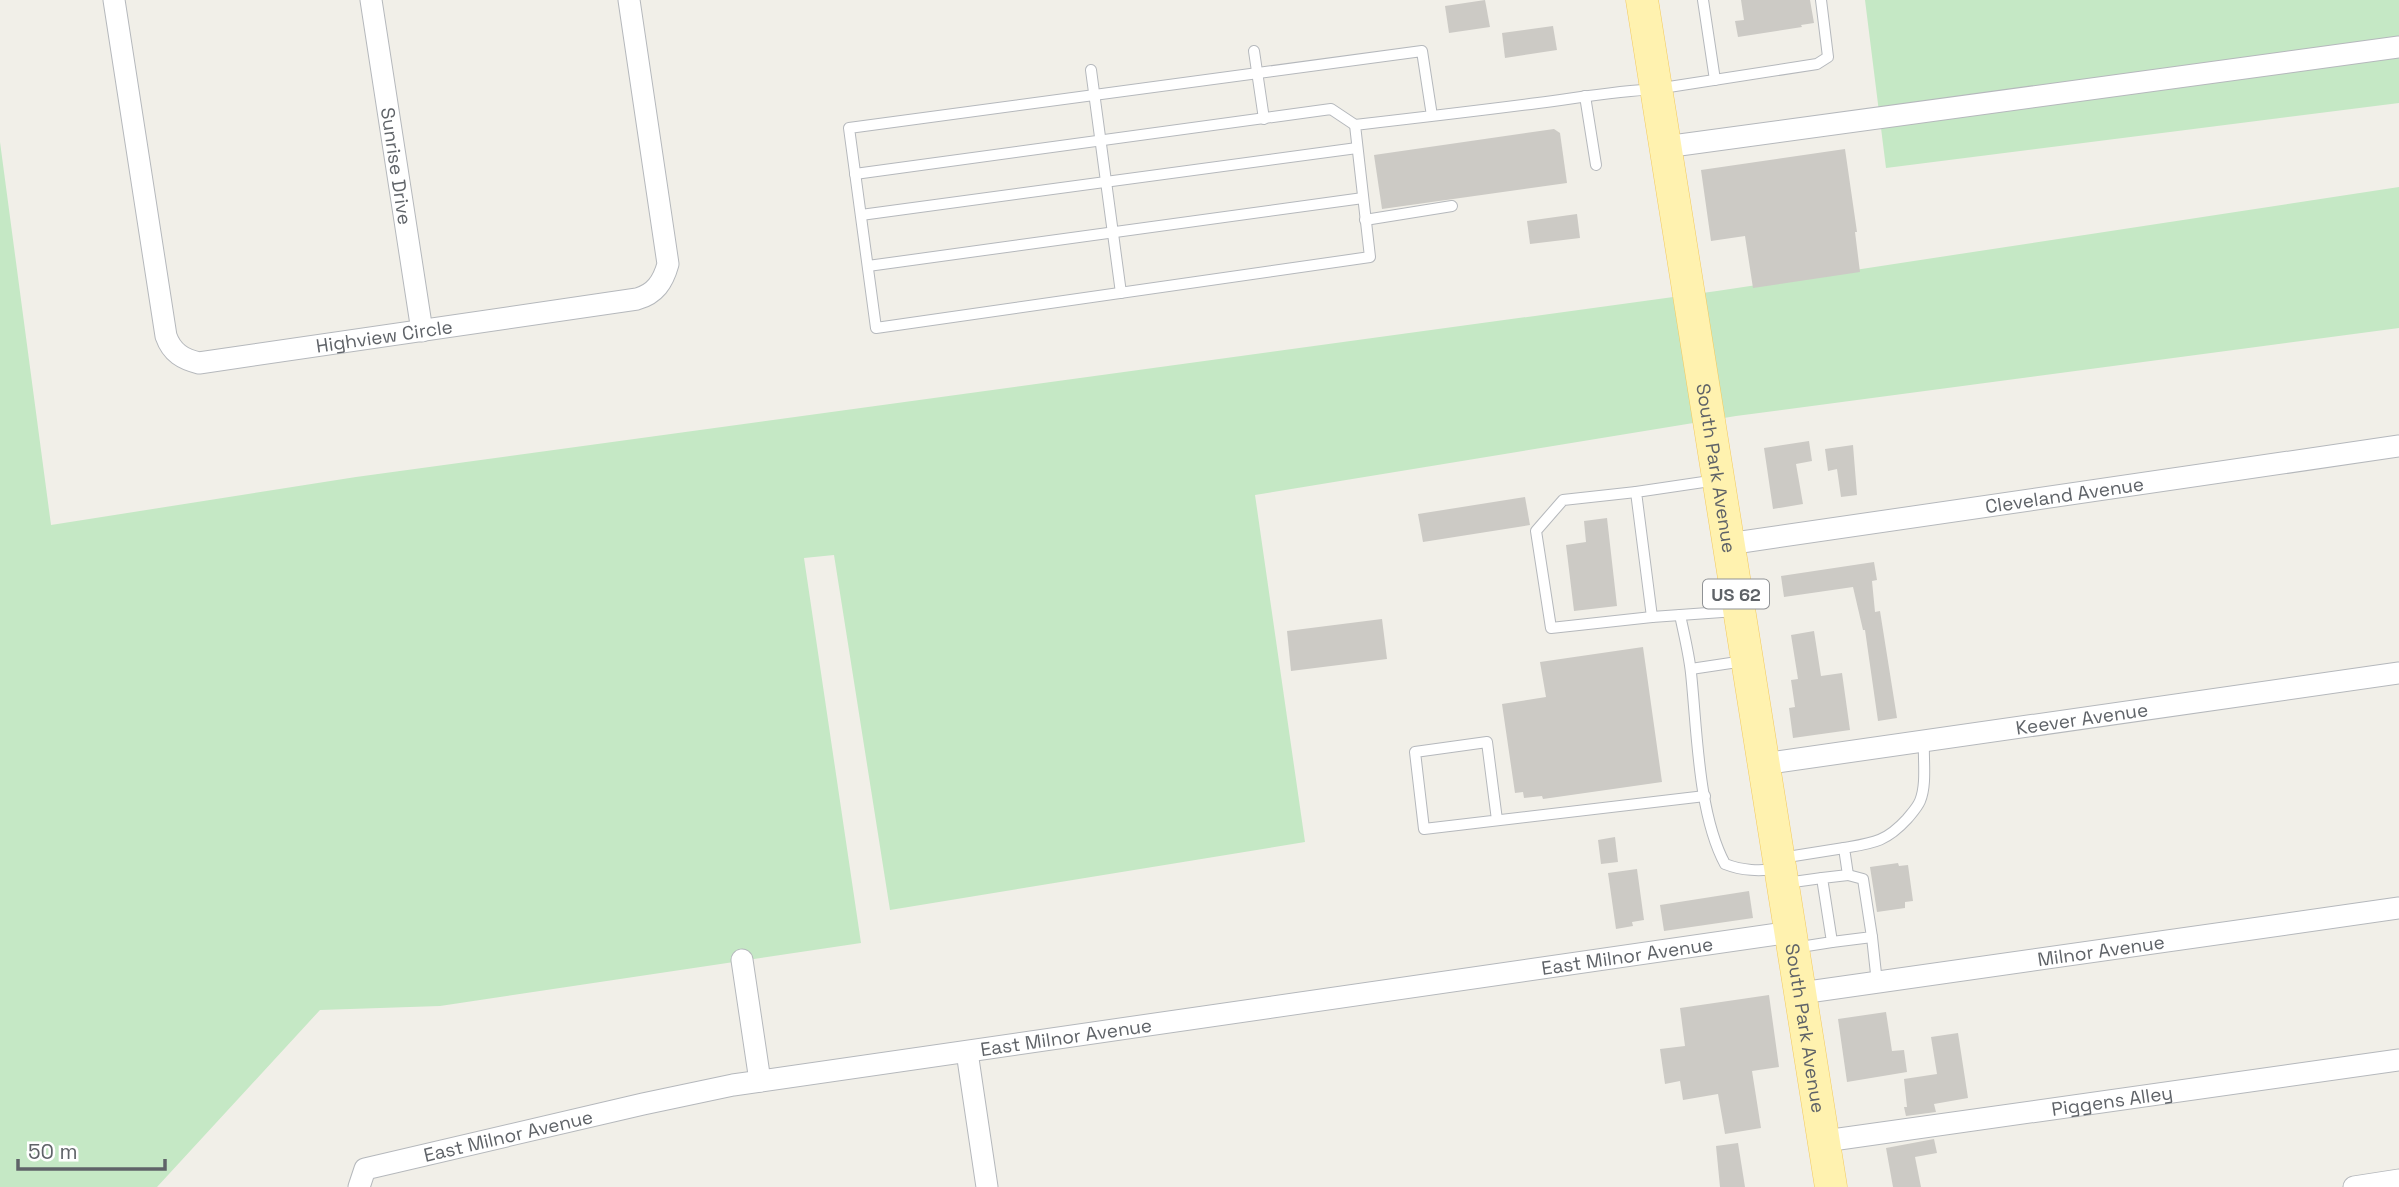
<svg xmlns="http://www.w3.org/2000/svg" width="2399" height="1187" viewBox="0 0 2399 1187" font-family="'Space Grotesk',sans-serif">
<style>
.green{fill:#c5e8c5}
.building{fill:#cccac5}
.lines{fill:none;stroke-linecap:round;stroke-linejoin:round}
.lane-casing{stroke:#b5b8bc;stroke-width:12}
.street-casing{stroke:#b5b8bc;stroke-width:23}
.primary-casing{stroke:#f2c960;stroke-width:33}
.lane{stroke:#fff;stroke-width:10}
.street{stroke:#fff;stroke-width:21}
.primary{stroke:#fff2af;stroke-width:32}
.labels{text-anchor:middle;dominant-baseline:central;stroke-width:6;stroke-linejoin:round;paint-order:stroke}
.shield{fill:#fff;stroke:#8f9295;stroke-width:2}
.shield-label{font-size:18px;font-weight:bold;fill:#5f6368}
.street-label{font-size:19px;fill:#5f6368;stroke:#fff}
</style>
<rect width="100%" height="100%" fill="#f1efe8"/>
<g class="green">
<polygon points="1865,0 2399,0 2399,103 1886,168"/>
<polygon points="0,142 51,525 356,477 1717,291 2399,187 2399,328 1736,416 1255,495 1305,842 890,910 834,555 804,558 861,943 440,1006 320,1010 157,1187 0,1187"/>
</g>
<g class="building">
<polygon points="1485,0 1490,27 1449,33 1445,6"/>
<polygon points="1741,0 1810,0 1814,23 1801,25 1802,27 1738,37 1735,21 1744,20"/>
<polygon points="1553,26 1557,50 1505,58 1502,33"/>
<polygon points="1554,129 1560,133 1567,183 1382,209 1374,155"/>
<polygon points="1845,149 1857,232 1855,232 1860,272 1753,288 1745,236 1711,241 1701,170"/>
<polygon points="1577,214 1580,238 1530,244 1527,221"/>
<polygon points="1809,441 1812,461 1796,464 1803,504 1773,509 1764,448"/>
<polygon points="1853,445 1857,495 1841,497 1837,469 1828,471 1825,449"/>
<polygon points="1525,497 1530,525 1423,542 1418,514"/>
<polygon points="1607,518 1617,606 1574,611 1566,545 1586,542 1584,521"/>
<polygon points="1874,562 1877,580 1872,581 1875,612 1880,611 1897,718 1878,721 1865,630 1863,630 1853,587 1784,597 1781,576"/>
<polygon points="1382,619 1387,659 1291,671 1287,631"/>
<polygon points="1814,631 1821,676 1842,673 1850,730 1793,738 1789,708 1795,707 1791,680 1798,679 1791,635"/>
<polygon points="1643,647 1662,782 1543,799 1542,796 1524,798 1523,792 1515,793 1502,704 1546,697 1540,662"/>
<polygon points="1615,837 1618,862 1601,864 1598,840"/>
<polygon points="1898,863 1899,866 1908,865 1913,901 1905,902 1905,908 1877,912 1870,867"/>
<polygon points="1637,869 1644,920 1632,922 1633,926 1616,929 1608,873"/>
<polygon points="1749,891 1753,918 1664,931 1660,905"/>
<polygon points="1769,995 1779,1067 1752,1071 1761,1128 1725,1134 1718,1094 1683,1100 1680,1081 1665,1084 1660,1049 1685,1046 1680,1008"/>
<polygon points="1886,1012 1892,1051 1904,1050 1907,1072 1847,1082 1838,1019"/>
<polygon points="1958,1033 1968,1098 1934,1104 1936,1112 1906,1116 1904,1107 1907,1107 1904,1079 1937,1074 1931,1037"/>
<polygon points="1934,1139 1937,1153 1915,1157 1921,1187 1893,1187 1886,1148"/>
<polygon points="1738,1143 1745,1187 1720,1187 1716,1146"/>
</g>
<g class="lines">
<g class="lane-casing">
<g id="lane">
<polyline points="1703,0 1715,80"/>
<polyline points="1254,51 1264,119"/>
<polyline points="1091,70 1121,293"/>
<polyline points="1585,96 1596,165"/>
<path d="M1432,116L1422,51L849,128L876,328L1370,257L1355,125C1416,118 1477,111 1538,103C1577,98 1616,91 1656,89L1817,64L1828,57L1821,0"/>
<polyline points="855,174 1331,109 1355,125"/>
<polyline points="861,215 1357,148"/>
<polyline points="1365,220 1452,206"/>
<polyline points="868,266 1363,198"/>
<polyline points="1717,480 1636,492 1652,617 1736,611"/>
<polyline points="1636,492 1563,500 1536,531 1551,628 1652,617"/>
<path d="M1680,615C1684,634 1689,654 1691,673C1697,729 1698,814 1725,864C1743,871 1759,871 1778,869"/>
<polyline points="1691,669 1744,661"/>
<polyline points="1497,820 1487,742 1415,752 1424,829 1705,796"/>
<polyline points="1781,858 1844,848"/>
<polyline points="1786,883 1822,878"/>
<polyline points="1872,937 1877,983"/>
<polyline points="1832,942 1872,937 1863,879 1848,875"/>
<path d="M1794,948L1832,942L1822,878L1848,875L1844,848C1873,843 1886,842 1907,819C1911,814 1917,808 1920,801C1927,784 1923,760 1924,741"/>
</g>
</g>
<g class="street-casing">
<g id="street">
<path id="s1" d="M114,0L166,336C172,353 183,359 199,363L637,299C655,294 663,282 668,264L629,0"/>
<path id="s2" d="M371,0L422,331"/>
<polyline points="1665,147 2399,47"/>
<path id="s3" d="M1728,544L2399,446"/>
<path id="s4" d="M1763,764L2399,673"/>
<polyline points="742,960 760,1081"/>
<path id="s5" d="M1801,993L2399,908"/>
<polyline points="967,1052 987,1187"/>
<path id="s6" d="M1825,1141L2399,1060"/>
<path id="s7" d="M359,1187L365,1169L643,1104L733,1085L1791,932"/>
<polyline points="2354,1187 2399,1180"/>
</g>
</g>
<g class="primary-casing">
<g id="primary">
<path id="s8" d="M1642,0L1831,1187"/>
</g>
</g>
<use href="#lane" class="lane"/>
<use href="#street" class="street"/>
<use href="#primary" class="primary"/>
</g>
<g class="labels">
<rect class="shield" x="1703" y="579.5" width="66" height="29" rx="5"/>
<g class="shield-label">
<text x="1736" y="594">US 62</text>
</g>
<g class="street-label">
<text stroke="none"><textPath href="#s2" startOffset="168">Sunrise Drive</textPath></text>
<text stroke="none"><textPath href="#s1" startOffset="572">Highview Circle</textPath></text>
<text stroke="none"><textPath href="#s8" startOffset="474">South Park Avenue</textPath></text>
<text stroke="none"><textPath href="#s3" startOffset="340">Cleveland Avenue</textPath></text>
<text stroke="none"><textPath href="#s4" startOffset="322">Keever Avenue</textPath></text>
<text stroke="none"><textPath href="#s5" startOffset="303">Milnor Avenue</textPath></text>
<text stroke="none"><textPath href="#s7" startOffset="1300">East Milnor Avenue</textPath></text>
<text stroke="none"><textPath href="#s8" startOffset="1041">South Park Avenue</textPath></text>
<text stroke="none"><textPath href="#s7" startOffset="733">East Milnor Avenue</textPath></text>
<text stroke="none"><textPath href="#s6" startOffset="290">Piggens Alley</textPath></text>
<text stroke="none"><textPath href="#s7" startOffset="166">East Milnor Avenue</textPath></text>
</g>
</g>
<path d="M18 1159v10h147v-10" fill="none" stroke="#5f6368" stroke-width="3.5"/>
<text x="28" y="1159" font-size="21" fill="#5f6368" stroke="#ffffff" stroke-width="5" paint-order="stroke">50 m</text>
</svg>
